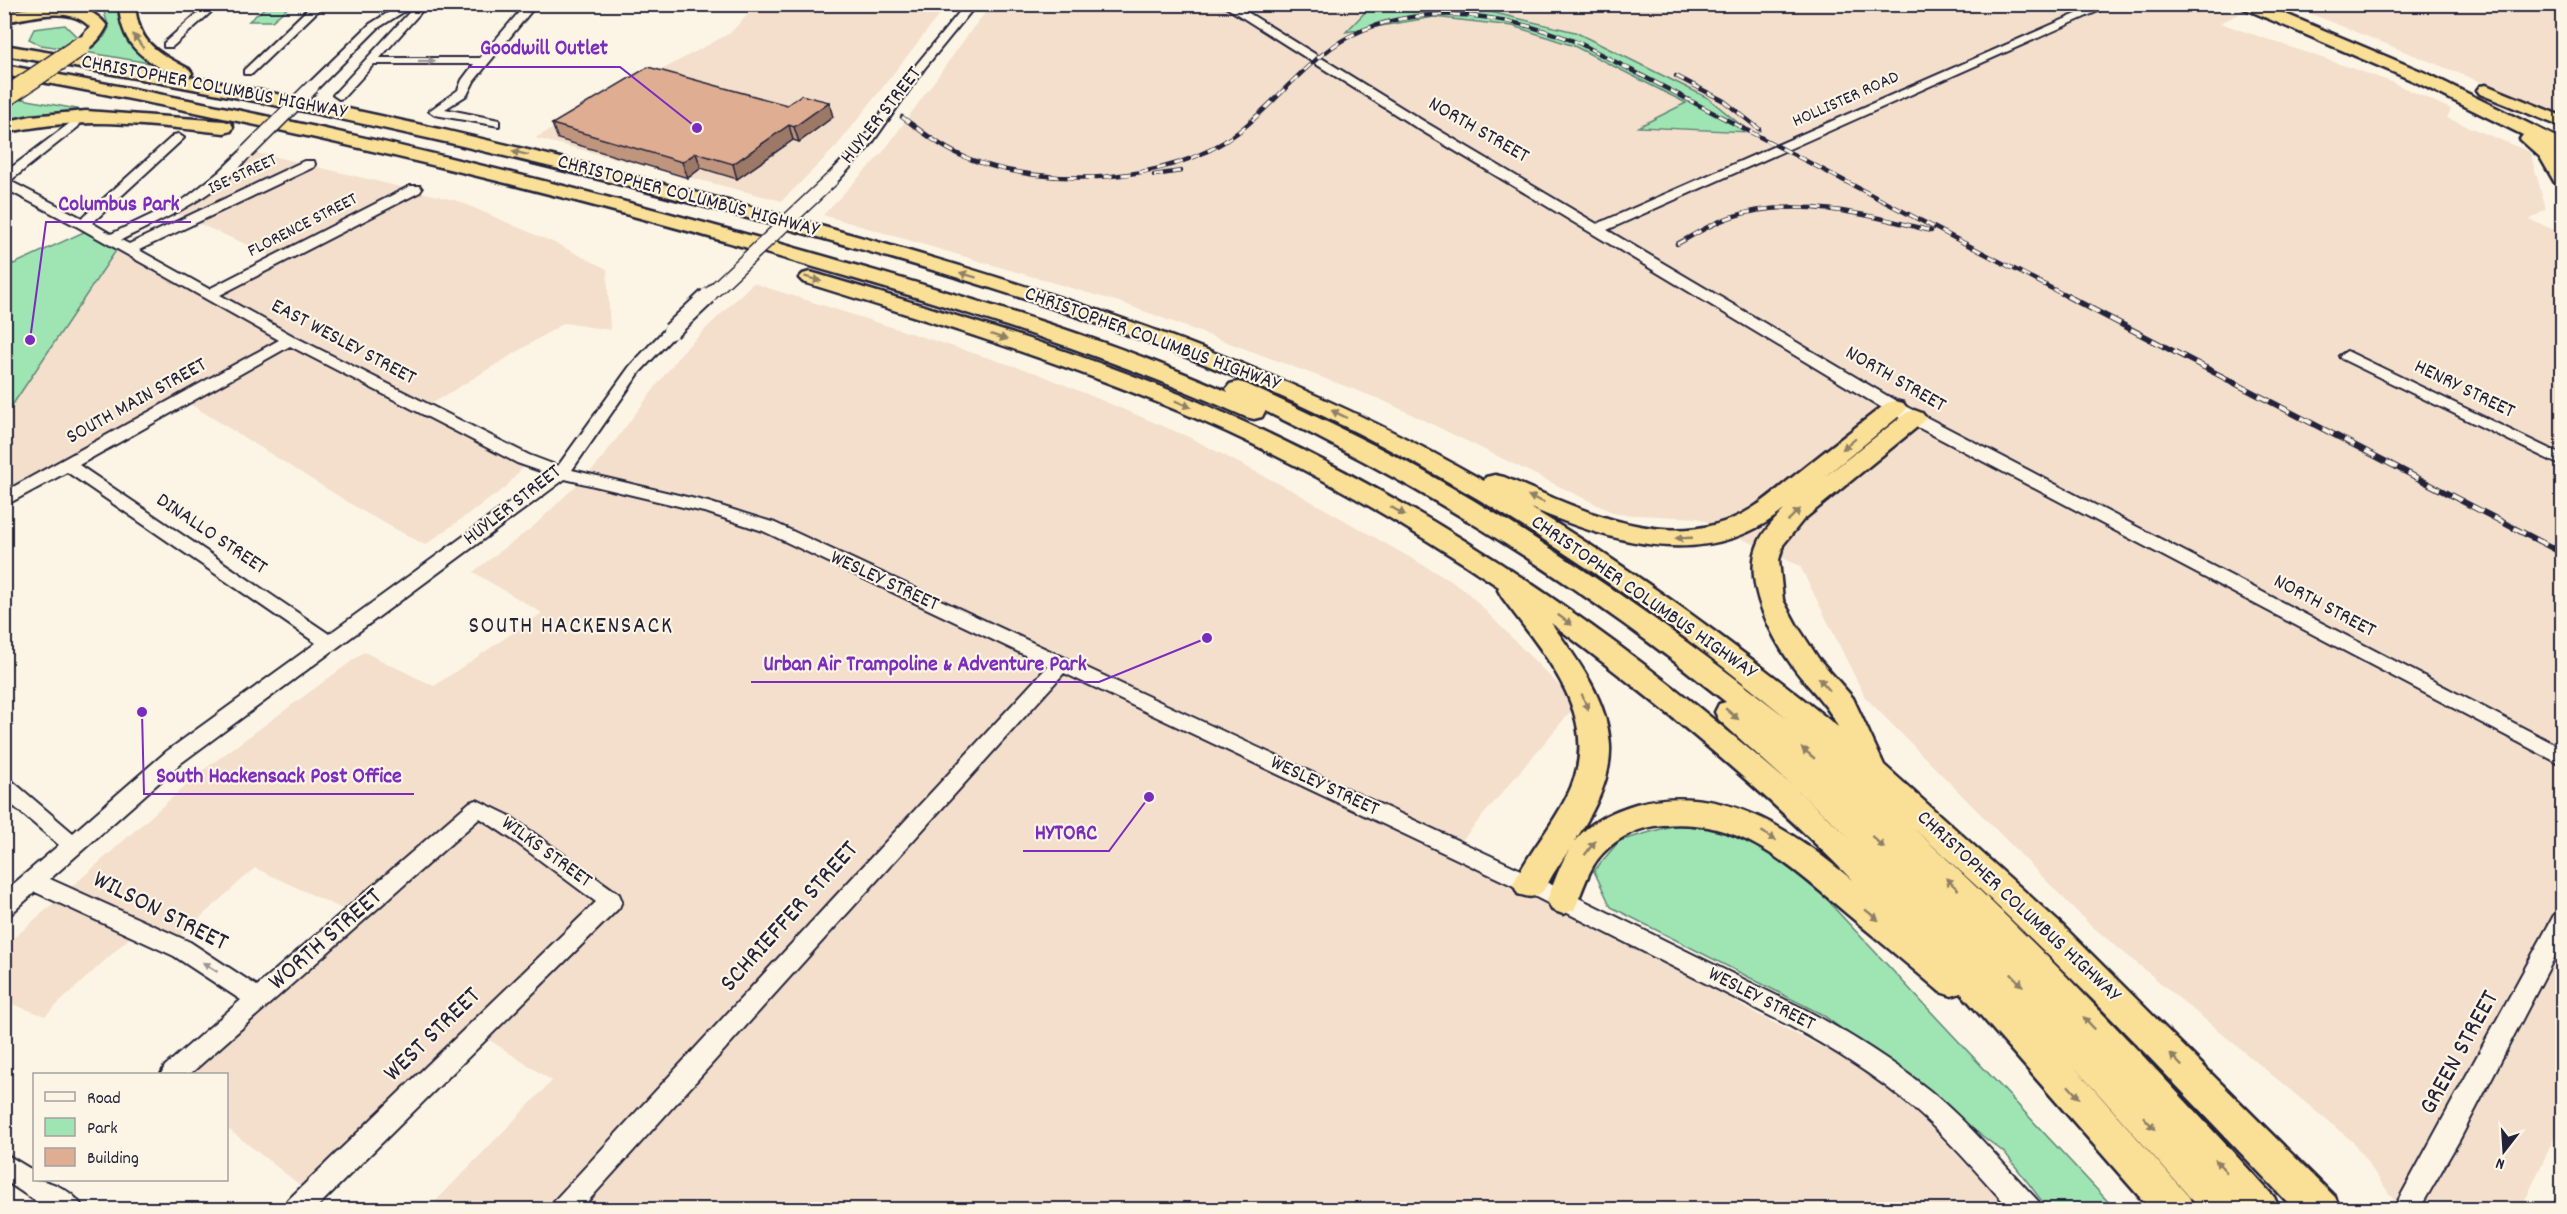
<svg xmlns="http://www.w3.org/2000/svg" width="2567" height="1214" viewBox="0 0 2567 1214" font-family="Dekko,sans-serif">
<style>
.built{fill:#f3dfcc}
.green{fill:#9fe5b3;stroke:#608477;stroke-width:1.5}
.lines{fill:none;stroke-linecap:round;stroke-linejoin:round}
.minor-casing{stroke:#22223b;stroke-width:4}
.highway-casing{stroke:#22223b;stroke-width:5}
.minor{fill:#fcf5e5;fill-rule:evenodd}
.highway{fill:#fadf96;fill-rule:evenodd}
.rail-far2-casing{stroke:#22223b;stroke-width:4.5}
.rail-far1-casing{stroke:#22223b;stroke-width:6}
.rail-casing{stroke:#22223b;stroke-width:8}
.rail-far2{stroke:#fcf5e5;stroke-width:3;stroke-dasharray:9;stroke-linecap:butt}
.rail-far1{stroke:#fcf5e5;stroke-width:4;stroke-dasharray:12;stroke-linecap:butt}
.rail{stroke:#fcf5e5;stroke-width:5;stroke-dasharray:16;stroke-linecap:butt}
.minor-bridge-far1-casing{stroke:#22223b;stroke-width:16;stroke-linecap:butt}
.minor-bridge-casing{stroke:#22223b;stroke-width:20;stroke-linecap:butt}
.highway-bridge-casing{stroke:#22223b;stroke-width:22;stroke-linecap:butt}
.minor-bridge-far1{stroke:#fcf5e5;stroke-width:13}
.minor-bridge{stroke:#fcf5e5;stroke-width:16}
.highway-bridge{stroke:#fadf96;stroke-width:19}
.wall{fill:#c0957e;stroke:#22223b;stroke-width:1.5}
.shaded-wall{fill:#9c7966;stroke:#22223b;stroke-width:1.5}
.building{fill:#dfad92;stroke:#22223b;stroke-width:1.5}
.oneway{fill:#8e8068}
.oneway2{fill:#9a9698}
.labels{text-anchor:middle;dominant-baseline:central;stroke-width:4.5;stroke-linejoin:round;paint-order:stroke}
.far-street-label{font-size:18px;fill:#22223b;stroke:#fcf5e5}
.street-label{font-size:21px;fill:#22223b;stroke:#fcf5e5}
.quarter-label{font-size:24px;letter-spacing:1.5px;fill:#22223b;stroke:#fcf5e5}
.near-street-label{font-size:26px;fill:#22223b;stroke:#fcf5e5}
.leader{fill:none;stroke:#7b2cbf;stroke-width:2}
.callout-dot{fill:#7b2cbf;stroke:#fcf5e5;stroke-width:2}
.callout-label{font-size:22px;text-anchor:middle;font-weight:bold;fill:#7b2cbf;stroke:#fcf5e5;stroke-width:4.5;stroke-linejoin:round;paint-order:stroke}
</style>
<rect width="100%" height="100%" fill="#fcf5e5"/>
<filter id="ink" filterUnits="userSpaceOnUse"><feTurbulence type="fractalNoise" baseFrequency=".0167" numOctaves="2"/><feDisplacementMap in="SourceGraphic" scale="12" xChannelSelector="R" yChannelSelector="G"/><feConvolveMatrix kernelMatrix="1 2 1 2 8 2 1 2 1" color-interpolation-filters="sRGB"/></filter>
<g filter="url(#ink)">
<g class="built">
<polygon points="992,4 2215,5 2239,14 2220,23 2389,81 2451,109 2447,118 2530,152 2546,209 2530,220 2562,233 2562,1121 2521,1209 2412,1209 2393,1199 2353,1142 2088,923 1865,697 1800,566 1698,518 1616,514 1382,400 1122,303 823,215 883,152 972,29"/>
<polygon points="757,5 947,5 836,147 782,201 535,138 730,33"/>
<polygon points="2289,5 2562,5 2562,115 2560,114"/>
<polygon points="247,152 273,156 458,201 559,245 607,269 610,330 564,323 423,409 526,464 505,488 425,545 364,512 182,399 5,497 5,416 119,246 207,294 277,258 172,212"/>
<polygon points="753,283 1039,374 1189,437 1295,492 1453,582 1468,593 1577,704 1458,845 1555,892 1749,1010 1886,1080 2009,1209 428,1209 552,1081 474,1030 305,1189 227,1128 226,1074 166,1074 355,915 255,868 172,943 140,928 45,1016 12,1004 5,1010 4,947 202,771 364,652 434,686 542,613 473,572 534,526 596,466 682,352"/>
</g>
<g class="green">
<path d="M121,5C124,35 124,44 149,63L85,52L104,37L109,28L104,12L107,8Z"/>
<polygon points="268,5 291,5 272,21 249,21"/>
<polygon points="1372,5 1470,5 1478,9 1575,32 1708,98 1749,132 1638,127 1686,103 1574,46 1513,26 1434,17 1346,32"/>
<polygon points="65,25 80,40 68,49 41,45 29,39 34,29"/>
<polygon points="17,98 93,112 45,115 5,124 5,106"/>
<polygon points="88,230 119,246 5,416 5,259 14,264"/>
<polygon points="1682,823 1746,836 1811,878 1836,910 2115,1209 2048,1209 2006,1154 1823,1015 1611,907 1594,871 1619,841"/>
</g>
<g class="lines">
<g class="minor-casing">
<g id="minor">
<polygon points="208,4 220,4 172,47 164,47 164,43"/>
<polygon points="313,4 325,4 252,74 244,74 244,70"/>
<polygon points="402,4 416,4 378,28 316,90 308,90 308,84 370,24"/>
<polygon points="417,4 428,4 380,58 480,58 526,4 537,4 474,81 467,95 445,109 499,120 499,126 435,115 429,111 458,90 462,80 474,64 374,64 343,98 339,99 333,95"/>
<polygon points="966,4 977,4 924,69 870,146 836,183 826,183 825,180 826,177 862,140 916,65"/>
<polygon points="1221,4 1234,4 1425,122 1597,224 2099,4 2114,4 1607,230 1901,404 2562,748 2562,765 1889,412 1417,128"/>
<path d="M74,120L80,124L78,127L10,181L82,218L174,135L178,134L184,138L92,223L111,234L186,198L219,172L243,149H251L253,152C219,196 169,216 121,240L129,244L304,161H314L315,164L314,167L139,250L209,289L410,186H420L422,189L420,192L220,295L295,337L529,455L558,466L630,366L666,328H676L678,331L676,334L640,372L572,470L708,502L775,523L1532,875L1806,1010C1850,1034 1890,1059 1929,1090C1969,1123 2003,1164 2038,1201L2041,1210H2011C1979,1175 1948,1138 1912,1107C1874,1075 1833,1049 1790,1026L1516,887L1064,673L580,1210H551L554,1201L1048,666L763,531L708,513L565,479L181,763L50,879L190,942L257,986L470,802L477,800L508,815L619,894L622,901L619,908L314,1210H284L287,1201L596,902L513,840L480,818L190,1074H161L165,1066L241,1000L174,956L35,892L12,913L4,915V892L59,845L4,798V778L11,780L73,833L167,751L316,643L67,472L4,506V492L279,340L78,227L4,188V173ZM290,346L517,463L549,474L329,634L79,465Z"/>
<polygon points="2347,351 2562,455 2562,466 2342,359 2339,356"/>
<polygon points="2562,912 2562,943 2460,1139 2419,1210 2393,1210 2554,915"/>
<path d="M4,1153L34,1171V1180C52,1180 77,1193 84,1210H49L4,1180Z"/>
</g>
</g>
<g class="highway-casing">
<g id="highway">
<path d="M119,4H135C138,44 157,52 189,69L192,73L189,77C393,115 595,164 795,219C1033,284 1269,357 1484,481L1486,477L1495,475L1504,477C1578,508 1672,558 1751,509C1766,500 1780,487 1794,476C1825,451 1856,427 1887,403L1895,401L1903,403L1907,408L1903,413L1823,478L1906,413L1914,410L1922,413L1926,418L1922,423L1803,520L1783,545L1779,560L1783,600L1796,624L1818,658L1853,698L1884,765L2062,925L2335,1197L2341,1210H2295C2170,1078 2045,946 1910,825C2038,942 2157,1069 2274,1197L2280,1210H2201C2157,1160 2114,1111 2070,1062L2189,1197L2195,1210H2151L1961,993L1952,996L1940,992C1909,965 1877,939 1846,913C1791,867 1740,817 1663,825C1640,827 1619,836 1603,853C1588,868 1583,891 1574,910L1563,914L1552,910L1547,900C1556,878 1564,852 1580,835C1595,819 1616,810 1636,804C1721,782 1790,828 1852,880C1760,786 1657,702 1551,623C1577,659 1608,700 1610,746C1612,791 1578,836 1555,871C1550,878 1546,890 1539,894C1532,899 1525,896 1518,894L1513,884C1528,854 1551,828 1566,798C1607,721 1545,656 1502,597L1498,590L1499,587C1413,529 1322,476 1227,432C1090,370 946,326 803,282L799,278L803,274L810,272L817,274C962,317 1109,360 1246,423C1471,526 1669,671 1850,838L1719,720L1715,712L1719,704L1726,702C1584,587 1430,490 1265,411L1262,417L1254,419L1246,417C1087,346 922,298 755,250C508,179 258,121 4,75V65C266,111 524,172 781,244C932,287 1084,329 1228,392L1226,389L1230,384L1238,382L1246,384C1312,415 1379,445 1442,482C1564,552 1677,632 1788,719C1627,585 1449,469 1257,386C1082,310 898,258 714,209C480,146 244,95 4,55V45L170,73C138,56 121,43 119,4ZM1531,508C1614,543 1706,572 1784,510C1775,520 1764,530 1759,542C1740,582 1775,645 1800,676C1814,693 1829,707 1838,727C1740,648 1639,573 1531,508Z"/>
<polygon points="2239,4 2262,4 2428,74 2562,140 2562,153 2555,151 2562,163 2562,185 2555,183 2540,157 2520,139 2523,135 2416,82 2241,7"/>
<path d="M42,6C66,5 92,5 107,26C101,38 90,53 75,50L73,46L90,27C70,5 30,18 4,22V12Z"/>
<polygon points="2486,85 2562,116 2562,127 2480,94 2477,90 2480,86"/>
<path d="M86,111L224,121L231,123L233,127L231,131L224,133C148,125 80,115 4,133V122L31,116Z"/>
</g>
</g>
<use href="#minor" class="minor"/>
<use href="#highway" class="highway"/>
<g class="rail-far2-casing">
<g id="rail-far2">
<polyline points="1419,4 1452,10"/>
<polyline points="1676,76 1724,101 1759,129"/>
<path d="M902,117C923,132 943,149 967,158C1045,189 1169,185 1237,133C1279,101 1313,50 1363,30C1433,2 1511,16 1579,43L2070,298"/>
<polyline points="1154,175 1181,171"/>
<path d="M1677,244C1694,235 1712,223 1731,217C1794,196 1869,214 1931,231"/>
</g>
</g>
<g class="rail-far1-casing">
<polyline id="rail-far1" points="2067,296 2562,553"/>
</g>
<g class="rail-casing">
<polyline id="rail" points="2555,1210 2562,1193"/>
</g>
<use href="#rail-far2" class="rail-far2"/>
<use href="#rail-far1" class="rail-far1"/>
<use href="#rail" class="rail"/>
<g class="minor-bridge-far1-casing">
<g id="minor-bridge-far1">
<polyline points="247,152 312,87"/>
<polyline points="706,298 831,180"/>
</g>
</g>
<g class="minor-bridge-casing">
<polyline id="minor-bridge" points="671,331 708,296"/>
</g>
<g class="highway-bridge-casing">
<polyline id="highway-bridge" points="4,98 81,46"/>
</g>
<use href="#minor-bridge-far1" class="minor-bridge-far1"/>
<use href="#minor-bridge" class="minor-bridge"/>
<use href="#highway-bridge" class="highway-bridge"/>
</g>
<polygon class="wall" points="833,117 799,142 793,140 737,179 701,168 688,178 558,139 552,124"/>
<g class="shaded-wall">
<polygon points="829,102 833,117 799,142 794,127"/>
<polygon points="789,125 793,140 737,179 733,164"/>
<polygon points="696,153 701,168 688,178 682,162"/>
</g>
<polygon class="building" points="648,67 787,105 801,95 829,102 794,127 789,125 733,164 696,153 682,162 552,124"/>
<defs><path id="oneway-solid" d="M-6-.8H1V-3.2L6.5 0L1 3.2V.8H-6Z" transform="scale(1.5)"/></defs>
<g class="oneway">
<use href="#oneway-solid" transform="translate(138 41) rotate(-127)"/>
<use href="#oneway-solid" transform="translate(520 153) rotate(-166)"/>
<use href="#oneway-solid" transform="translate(968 275) rotate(-163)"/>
<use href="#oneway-solid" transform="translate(813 279) rotate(17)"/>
<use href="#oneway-solid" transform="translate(999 337) rotate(18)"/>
<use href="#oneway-solid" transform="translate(1183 404) rotate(23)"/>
<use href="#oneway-solid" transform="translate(1339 414) rotate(-154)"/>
<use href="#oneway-solid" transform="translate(1849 444) rotate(141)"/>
<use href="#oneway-solid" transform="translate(1536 499) rotate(-158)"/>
<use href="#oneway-solid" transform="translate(1398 511) rotate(30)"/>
<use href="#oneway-solid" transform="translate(1794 515) rotate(-43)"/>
<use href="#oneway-solid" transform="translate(1684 538) rotate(178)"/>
<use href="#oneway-solid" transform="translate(1565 620) rotate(36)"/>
<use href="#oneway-solid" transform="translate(1824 684) rotate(-131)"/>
<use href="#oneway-solid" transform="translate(1585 702) rotate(68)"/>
<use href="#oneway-solid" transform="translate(1732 714) rotate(40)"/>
<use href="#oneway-solid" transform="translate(1808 753) rotate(-140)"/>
<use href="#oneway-solid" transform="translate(1769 836) rotate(32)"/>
<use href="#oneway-solid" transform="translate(1878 842) rotate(43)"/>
<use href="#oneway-solid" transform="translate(1590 848) rotate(-53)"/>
<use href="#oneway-solid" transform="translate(1952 884) rotate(-136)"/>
<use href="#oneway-solid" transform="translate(1872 915) rotate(39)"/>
<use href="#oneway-solid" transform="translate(2017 980) rotate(46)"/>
<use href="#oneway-solid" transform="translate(2089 1023) rotate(-134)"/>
<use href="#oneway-solid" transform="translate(2176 1060) rotate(-134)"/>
<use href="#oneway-solid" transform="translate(2074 1092) rotate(48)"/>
<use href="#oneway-solid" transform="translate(2149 1123) rotate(48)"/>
<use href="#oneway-solid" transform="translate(2221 1166) rotate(-132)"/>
</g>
<g class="oneway2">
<use href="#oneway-solid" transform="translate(427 61)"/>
<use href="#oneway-solid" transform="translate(210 967) rotate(-147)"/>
</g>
</g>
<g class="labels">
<g class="far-street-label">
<text transform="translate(1846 100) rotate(-24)">HOLLISTER ROAD</text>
<text transform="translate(243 175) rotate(-25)">ISE STREET</text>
<text transform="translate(303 226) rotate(-27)">FLORENCE STREET</text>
</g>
<g class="street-label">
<text transform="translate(214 88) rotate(11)">CHRISTOPHER COLUMBUS HIGHWAY</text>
<text transform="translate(882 116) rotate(-52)">HUYLER STREET</text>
<text transform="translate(1478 131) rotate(30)">NORTH STREET</text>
<text transform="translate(688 197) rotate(15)">CHRISTOPHER COLUMBUS HIGHWAY</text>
<text transform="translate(1152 340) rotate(20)">CHRISTOPHER COLUMBUS HIGHWAY</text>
<text transform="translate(343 343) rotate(28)">EAST WESLEY STREET</text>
<text transform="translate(1895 380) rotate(30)">NORTH STREET</text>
<text transform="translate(2464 390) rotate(26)">HENRY STREET</text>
<text transform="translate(137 402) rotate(-29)">SOUTH MAIN STREET</text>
<text transform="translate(513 506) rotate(-38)">HUYLER STREET</text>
<text transform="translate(211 535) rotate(34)">DINALLO STREET</text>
<text transform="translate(884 582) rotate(25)">WESLEY STREET</text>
<text transform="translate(1643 598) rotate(35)">CHRISTOPHER COLUMBUS HIGHWAY</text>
<text transform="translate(2324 607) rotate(28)">NORTH STREET</text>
<text transform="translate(1324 787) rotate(25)">WESLEY STREET</text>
<text transform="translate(546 853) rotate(36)">WILKS STREET</text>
<text transform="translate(2018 907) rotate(43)">CHRISTOPHER COLUMBUS HIGHWAY</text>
<text transform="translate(1761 1000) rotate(27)">WESLEY STREET</text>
</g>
<g class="quarter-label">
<text x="571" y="627">SOUTH HACKENSACK</text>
</g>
<g class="near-street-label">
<text transform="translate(160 912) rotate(27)">WILSON STREET</text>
<text transform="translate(790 917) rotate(-48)">SCHRIEFFER STREET</text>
<text transform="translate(326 940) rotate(-41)">WORTH STREET</text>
<text transform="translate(433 1035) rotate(-44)">WEST STREET</text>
<text transform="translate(2460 1053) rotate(-61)">GREEN STREET</text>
</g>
</g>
<path class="leader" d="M697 128L620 67H468M30 340L46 222H191M1207 638L1099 682H751M142 712L144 794H414M1149 797L1109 851H1023"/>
<g class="callout-dot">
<circle cx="697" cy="128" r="6"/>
<circle cx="30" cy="340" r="6"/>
<circle cx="1207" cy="638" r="6"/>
<circle cx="142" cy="712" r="6"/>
<circle cx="1149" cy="797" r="6"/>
</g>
<g class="callout-label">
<text x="544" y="54">Goodwill Outlet</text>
<text x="119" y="210">Columbus Park</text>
<text x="925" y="670">Urban Air Trampoline &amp; Adventure Park</text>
<text x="279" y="782">South Hackensack Post Office</text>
<text x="1066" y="839">HYTORC</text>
</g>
<rect width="2567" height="1214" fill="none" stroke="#fcf5e5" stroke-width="24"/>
<rect x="12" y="12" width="2543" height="1190" fill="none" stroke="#22223b" stroke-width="2" filter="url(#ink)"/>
<rect x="33" y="1073" width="195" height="108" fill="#fcf5e5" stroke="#a5a1a1" stroke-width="1.5"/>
<rect x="45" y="1092" width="30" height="9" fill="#fcf5e5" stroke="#a5a1a1" stroke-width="1.5"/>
<text x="87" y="1103" font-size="18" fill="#22223b">Road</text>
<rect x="45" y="1118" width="30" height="18" fill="#9fe5b3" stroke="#a5a1a1" stroke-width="1.5"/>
<text x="87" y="1133" font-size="18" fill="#22223b">Park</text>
<rect x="45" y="1148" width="30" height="18" fill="#dfad92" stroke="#a5a1a1" stroke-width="1.5"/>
<text x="87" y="1163" font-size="18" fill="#22223b">Building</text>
<g transform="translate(2504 1151) rotate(197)" stroke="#fcf5e5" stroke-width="4.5" paint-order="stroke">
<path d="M0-4.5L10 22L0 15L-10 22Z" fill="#22223b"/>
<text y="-9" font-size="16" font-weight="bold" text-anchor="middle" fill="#22223b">N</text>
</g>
</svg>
